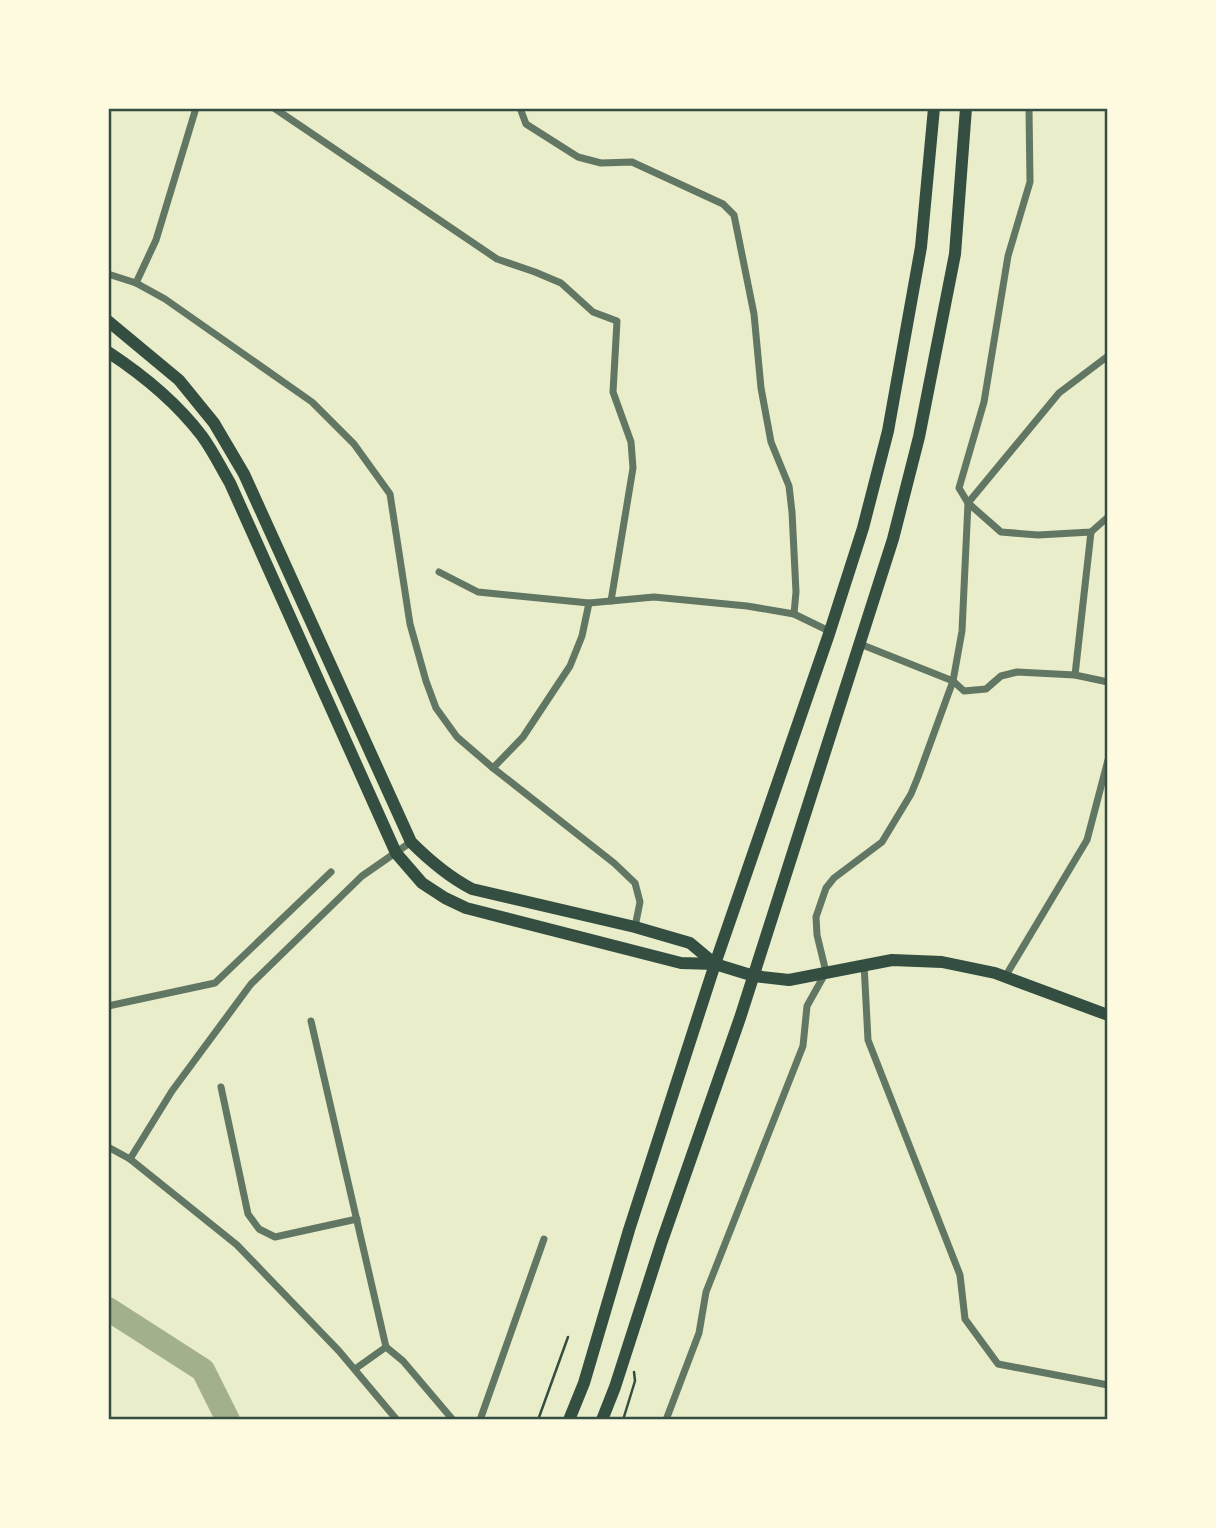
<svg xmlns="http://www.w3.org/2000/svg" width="1216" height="1528" viewBox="0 0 1216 1528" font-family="'Exo 2',sans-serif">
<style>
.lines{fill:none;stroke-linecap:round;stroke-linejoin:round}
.river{stroke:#a3b18a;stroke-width:24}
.path{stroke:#344e41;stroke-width:2.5}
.minor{stroke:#617663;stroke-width:7}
.secondary{stroke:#344e41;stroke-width:12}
.primary{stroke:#344e41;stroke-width:12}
.neatline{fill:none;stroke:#344e41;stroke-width:2.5}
</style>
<rect width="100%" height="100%" fill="#e9edc9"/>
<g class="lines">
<polyline class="river" points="108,1309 203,1370 228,1420"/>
<g class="path">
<polyline points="538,1420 568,1337"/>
<polyline points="623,1420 635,1381 634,1372"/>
</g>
<g class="minor">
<polyline points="274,108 497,259 535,272 561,283 593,312 617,321 613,392 631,442 633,468 611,601"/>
<polyline points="520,108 526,124 578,157 601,163 632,162 723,204 734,215 754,314 761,388 771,442 789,486 792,512 796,592 794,614"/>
<polyline points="1029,108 1030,182 1008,256 984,402 959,488 968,503 1001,532 1038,535 1091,532 1108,517"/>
<polyline points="108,274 136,283 165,299 312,402 354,444 390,494 410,624 426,681 436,708 457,737 493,768 614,863 635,883 640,902 635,927"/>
<polyline points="136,283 156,240 196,108"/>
<polyline points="439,572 478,592 589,603 654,597 747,606 794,614 829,631"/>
<polyline points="860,644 953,681 964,691 986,689 1001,676 1017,672 1075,675 1108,682"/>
<polyline points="1075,675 1091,532"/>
<polyline points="493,768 523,737 570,666 582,636 589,603"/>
<polyline points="864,964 868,1040 960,1275 965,1319 998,1364 1108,1385"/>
<polyline points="1005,977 1087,840 1108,760"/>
<polyline points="108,1006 215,983 331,872"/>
<polyline points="311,1021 386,1347 403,1361 453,1420"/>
<polyline points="221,1087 248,1214 259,1229 275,1237 357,1219"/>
<polyline points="108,1147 130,1159 237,1245 339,1351 397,1420"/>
<polyline points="130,1159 172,1091 251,984 362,876 411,842"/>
<polyline points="355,1369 386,1347"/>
<polyline points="480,1420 544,1239"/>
<polyline points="666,1420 699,1333 706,1292 803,1046 807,1006 826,972 817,935 816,917 826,888 834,878 882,842 911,794 918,777 953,681 962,631 968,503 1059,393 1108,356"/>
</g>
<g class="secondary">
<path d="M108,321L179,380L214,423L244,474L411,842C430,861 449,877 472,889L635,927L690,943L715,964"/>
<path d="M108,352C143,375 177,403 202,436C213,451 221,468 230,483L396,853L422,883L445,898L466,908L681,963L715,964L754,976L789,980L892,960L942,962L995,973L1108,1015"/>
</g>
<g class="primary">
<polyline points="569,1420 584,1383 629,1230 715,964 829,634 863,528 888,431 921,247 934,108"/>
<polyline points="602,1420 615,1387 662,1241 740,1018 893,539 919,437 955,254 966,108"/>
</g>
</g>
<rect width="1216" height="1528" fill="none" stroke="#fefae0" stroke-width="220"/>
<rect x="110" y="110" width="996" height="1308" class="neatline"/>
</svg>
